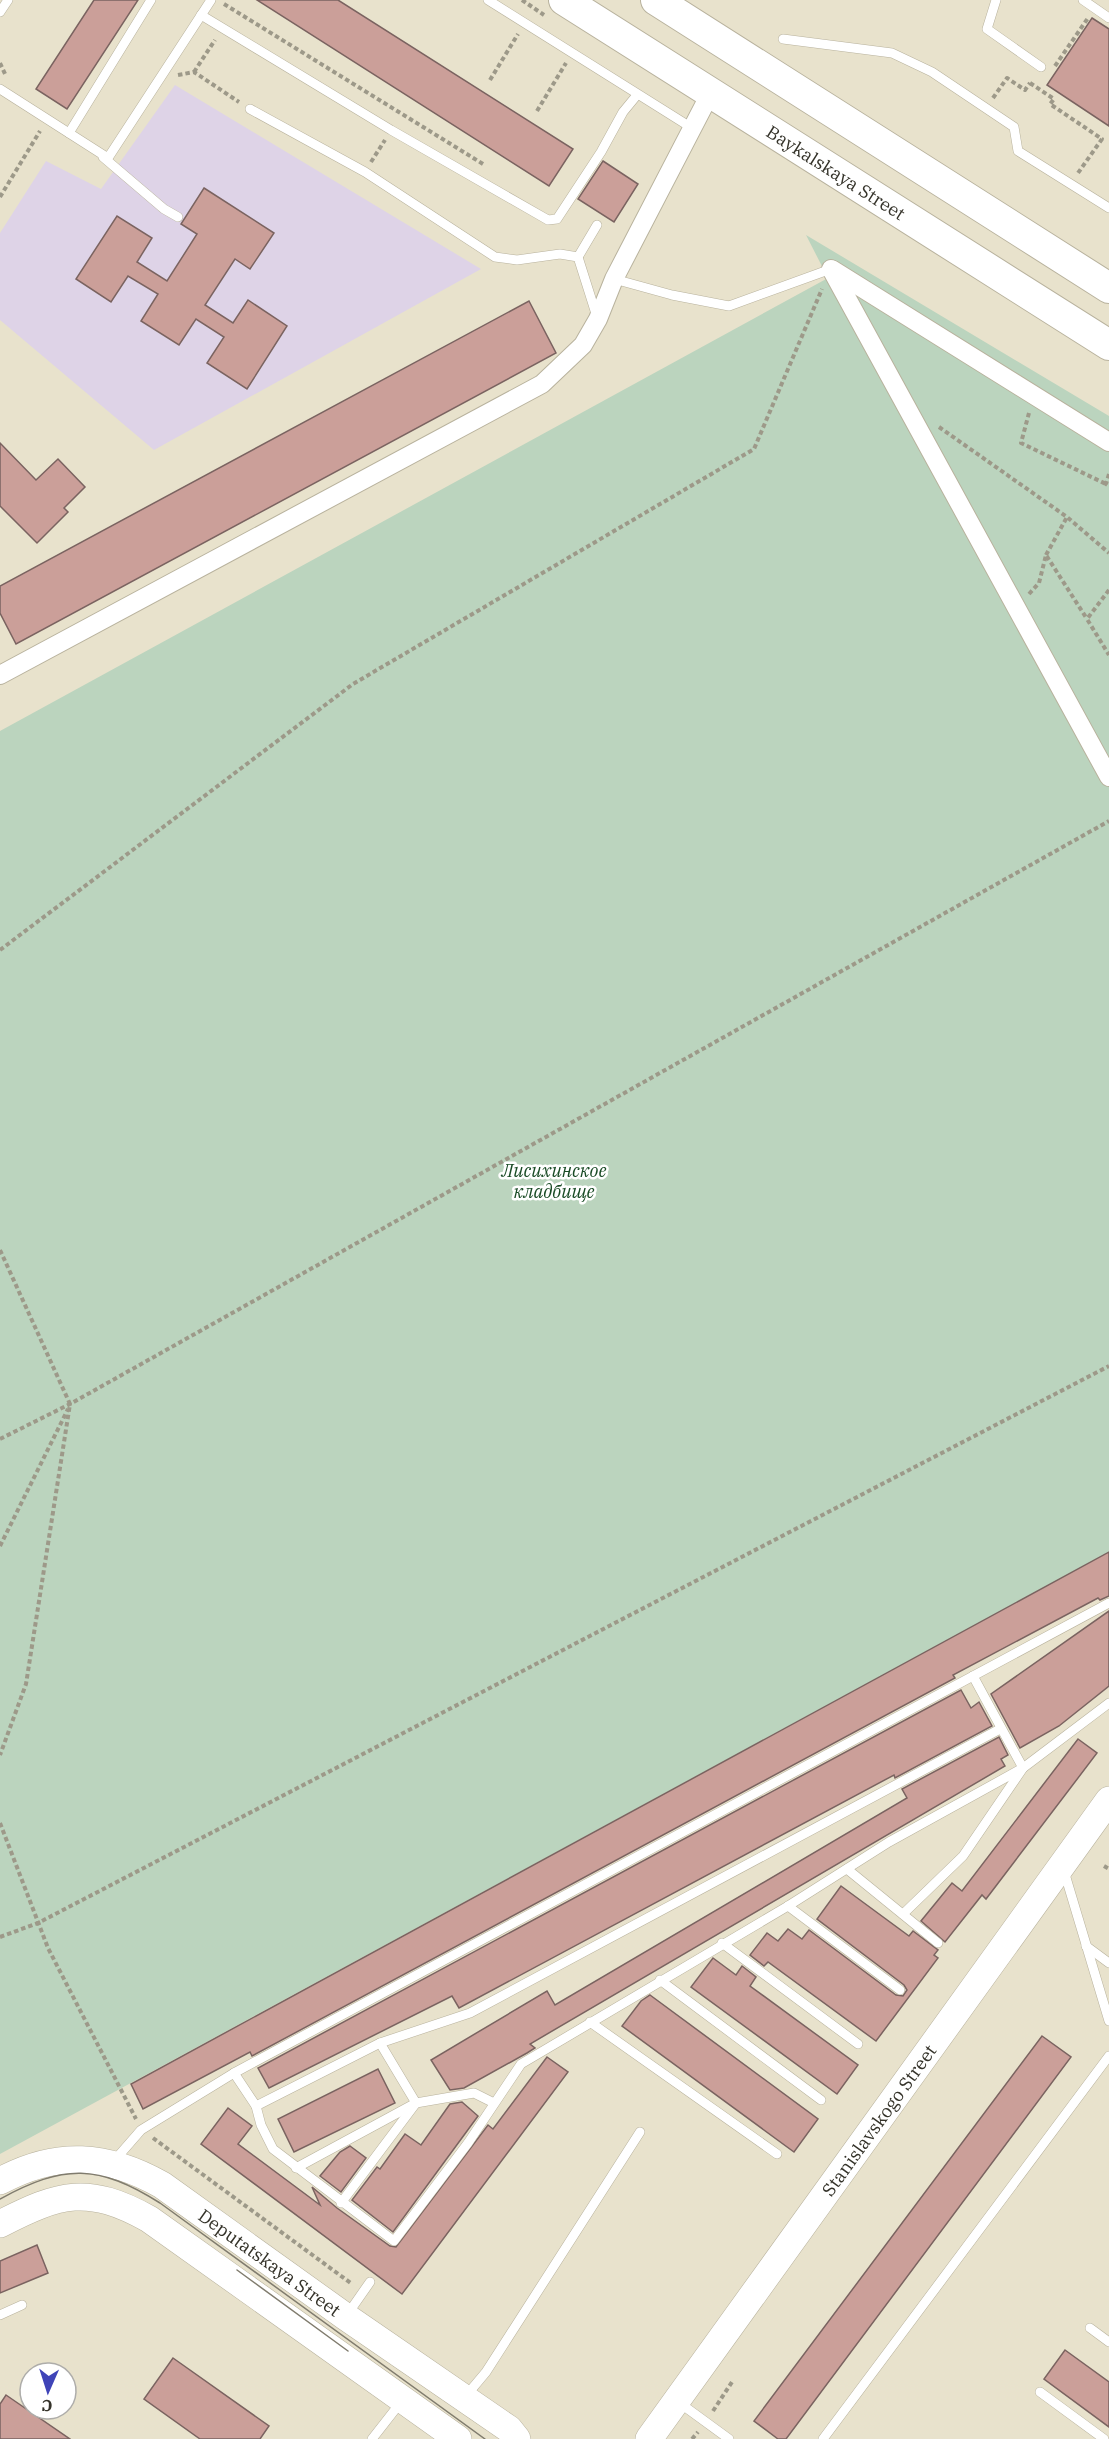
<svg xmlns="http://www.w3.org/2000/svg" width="1109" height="2439" viewBox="0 0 1109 2439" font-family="'IBM Plex Serif',serif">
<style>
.education{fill:#ded3e7}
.green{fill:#bbd4be}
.building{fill:#cb9f99;stroke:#7a6360;stroke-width:1.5}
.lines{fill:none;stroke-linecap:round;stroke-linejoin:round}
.lane-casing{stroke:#b8b29d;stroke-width:10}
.street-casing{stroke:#b8b29d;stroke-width:20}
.secondary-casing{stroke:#b8b29d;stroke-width:28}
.primary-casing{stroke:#b8b29d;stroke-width:32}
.path{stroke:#9d9989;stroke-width:4;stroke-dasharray:4.5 3;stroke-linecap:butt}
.lane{stroke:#fff;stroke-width:9}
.street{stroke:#fff;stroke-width:18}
.secondary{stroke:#fff;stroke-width:27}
.primary{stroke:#fff;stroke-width:30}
.tram{stroke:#807c6e;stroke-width:1.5}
.labels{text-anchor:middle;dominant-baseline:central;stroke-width:5;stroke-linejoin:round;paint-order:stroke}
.street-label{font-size:18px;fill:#35332a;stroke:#fff}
.park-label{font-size:18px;font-style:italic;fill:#194b25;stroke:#fff}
</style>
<rect width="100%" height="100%" fill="#e8e2cc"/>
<polygon class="education" points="175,85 481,269 154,450 0,320 0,233 46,161 101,189"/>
<polygon class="green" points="806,235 1109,416 1109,1552 0,2154 0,731 828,278"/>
<g class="building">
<polygon points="94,0 138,0 67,109 36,89"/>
<polygon points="257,0 338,0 573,149 549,186"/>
<polygon points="1092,18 1109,29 1109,126 1047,85"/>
<polygon points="603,161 638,184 614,222 578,199"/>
<polygon points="204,188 274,233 250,269 235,259 205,305 233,323 248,300 287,326 247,389 207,363 224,337 196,319 179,345 141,321 158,294 128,276 111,302 76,279 117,216 152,238 137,262 167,281 197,234 181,224"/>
<polygon points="529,301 556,353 16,644 0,613 0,586"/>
<polygon points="0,443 36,480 58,459 85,487 64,508 68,512 37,543 0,506"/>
<polygon points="1109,1552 1109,1596 1100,1600 1098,1598 953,1675 955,1678 252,2056 250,2052 143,2109 131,2084"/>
<polygon points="1109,1611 1109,1686 1059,1726 1020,1748 991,1694"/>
<polygon points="961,1690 971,1708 979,1702 992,1726 895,1778 894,1775 459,2008 452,1996 269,2088 258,2068"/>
<polygon points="999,1737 1008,1755 1001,1759 1005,1766 530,2044 535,2048 527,2053 464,2088 450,2090 431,2060 547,1991 555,2005 907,1798 902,1789"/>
<polygon points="1078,1739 1097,1753 986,1899 982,1895 945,1942 921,1921 952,1883 962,1891"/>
<polygon points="841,1886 909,1936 913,1931 938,1950 934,1955 938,1958 876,2041 768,1962 764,1966 750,1955 767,1933 778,1941 788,1929 802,1939 809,1930 896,1995 903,1996 907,1990 904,1985 817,1919"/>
<polygon points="713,1958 736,1975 742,1966 756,1977 750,1986 858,2065 837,2094 691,1987"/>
<polygon points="650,1995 818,2119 794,2152 622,2026 641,2001"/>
<polygon points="1042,2036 1071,2057 786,2439 778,2439 754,2421"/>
<polygon points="547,2057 568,2072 402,2294 201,2144 228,2108 252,2126 238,2144 320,2205 312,2187 337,2208 390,2246 396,2247 488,2125 493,2129"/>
<polygon points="378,2069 395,2103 294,2152 278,2119"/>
<polygon points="462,2102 478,2116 393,2232 352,2200 377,2167 380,2169 405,2134 421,2145 450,2104"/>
<polygon points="350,2146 366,2158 341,2192 320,2176 340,2152"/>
<polygon points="37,2245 48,2273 0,2293 0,2261"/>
<polygon points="1065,2350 1109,2382 1109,2427 1044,2379"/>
<polygon points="173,2358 269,2426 260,2439 200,2439 144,2399"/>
<polygon points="6,2395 70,2439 0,2439 0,2404"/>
</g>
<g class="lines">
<g class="lane-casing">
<g id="lane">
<polyline points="488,0 692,128"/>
<polyline points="996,0 987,29 1041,67"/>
<polyline points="1083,0 1109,18"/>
<polyline points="0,12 8,0"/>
<polyline points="201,15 391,130 548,220 557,219 601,152 623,112 637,95"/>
<polyline points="783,39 892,53 932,72 1014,127 1018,151 1109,208"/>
<polyline points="0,89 108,158 211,0"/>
<polyline points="250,109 365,172 495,257 517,260 560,254 578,257 597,317"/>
<polyline points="69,133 151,0"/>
<polyline points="103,157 164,209 178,217"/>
<polyline points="578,257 597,225"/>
<polyline points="614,279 672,295 729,306 831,269"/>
<polyline points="847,1869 938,1943"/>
<polyline points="1064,1871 1109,2021"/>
<polyline points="788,1906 900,1990"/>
<polyline points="903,1914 963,1856 1023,1768 973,1676"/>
<polyline points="722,1943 858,2044"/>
<polyline points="1086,1946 1109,1963"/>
<polyline points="660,1980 821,2100"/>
<polyline points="590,2022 777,2154"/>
<polyline points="234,2073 256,2106 380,2043 470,2013 1000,1729"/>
<polyline points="256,2106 261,2125 273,2149 394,2241 468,2143 521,2064 788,1906 889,1842 1023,1768 1109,1703"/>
<polyline points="114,2161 141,2130 234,2073 1109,1603"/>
<polyline points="296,2168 416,2103 474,2093 494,2103"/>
<polyline points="341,2203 416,2103 380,2043"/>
<polyline points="0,2315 22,2305"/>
<polyline points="347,2315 370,2282"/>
<polyline points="1090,2328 1109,2342"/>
<polyline points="1040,2392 1104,2439"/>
<polyline points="465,2397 486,2372 640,2132"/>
<polyline points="677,2401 729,2439"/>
<polyline points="372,2439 401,2402"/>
<polyline points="823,2439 1109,2056"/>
</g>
</g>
<g class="street-casing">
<g id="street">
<polyline points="831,269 1109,777"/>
<polyline points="833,270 1109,442"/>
<polyline points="0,675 542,384 583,345 598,319 614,279 711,92"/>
</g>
</g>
<g class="secondary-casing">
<g id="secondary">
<path id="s1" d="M0,2181C57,2150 107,2154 162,2185L346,2317L509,2429L517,2439"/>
<path d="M0,2224C60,2193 88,2185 149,2219L458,2439"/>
<path id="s2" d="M649,2439L1109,1800"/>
</g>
</g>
<g class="primary-casing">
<g id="primary">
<path id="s3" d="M564,0L1109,345"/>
<polyline points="656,0 1109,288"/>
</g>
</g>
<g class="path">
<polyline points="522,0 544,15"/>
<polyline points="224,4 483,164"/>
<polyline points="0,63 6,76"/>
<polyline points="1055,66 1088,18"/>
<polyline points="194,72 215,40"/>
<polyline points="178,75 194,72 239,102"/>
<polyline points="490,80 518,34"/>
<polyline points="1030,83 1054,99 1050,104 1102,139 1078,173"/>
<polyline points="993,98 1007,78 1025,90 1030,83"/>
<polyline points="537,111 566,63"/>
<polyline points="371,162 385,140"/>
<polyline points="0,197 40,131"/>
<polyline points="1029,413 1021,443 1106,484"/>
<polyline points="939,427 1067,517 1109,553"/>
<polyline points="1109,474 1106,484 1109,486"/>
<polyline points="1046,555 1067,517"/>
<polyline points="1109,590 1087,619 1109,655"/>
<polyline points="1029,594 1039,583 1046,555 1087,619"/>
<polyline points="0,950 353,684 754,449 822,289"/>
<polyline points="0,1250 70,1404 26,1684 0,1755"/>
<polyline points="0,1439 70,1404 1109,821"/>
<polyline points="0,1546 68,1409"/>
<polyline points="0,1823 48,1948 136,2119"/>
<polyline points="1104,1866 1109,1869"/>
<polyline points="0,1937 38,1923 1109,1366"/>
<polyline points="153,2138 352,2284"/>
<polyline points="713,2411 732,2382"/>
<polyline points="692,2439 698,2432"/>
</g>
<use href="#lane" class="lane"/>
<use href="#street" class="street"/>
<use href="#secondary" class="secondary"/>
<use href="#primary" class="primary"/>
<g class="tram">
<path d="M0,2199C64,2164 98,2164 160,2203L485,2439"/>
<polyline points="237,2270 348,2351"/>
</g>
</g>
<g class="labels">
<g class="street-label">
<text stroke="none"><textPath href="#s3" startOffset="322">Baykalskaya Street</textPath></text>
<text stroke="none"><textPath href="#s2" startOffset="393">Stanislavskogo Street</textPath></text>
<text stroke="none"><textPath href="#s1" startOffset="303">Deputatskaya Street</textPath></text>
</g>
<g class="park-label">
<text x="554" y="1170">Лисихинское<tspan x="554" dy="21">кладбище</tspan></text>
</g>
</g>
<g transform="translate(48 2391) rotate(183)"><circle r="28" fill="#ffffff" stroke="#aeadaa" stroke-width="1.5"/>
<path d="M0-4.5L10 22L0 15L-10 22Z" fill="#3f44b8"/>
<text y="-9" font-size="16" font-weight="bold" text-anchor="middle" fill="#35332a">С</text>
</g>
</svg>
